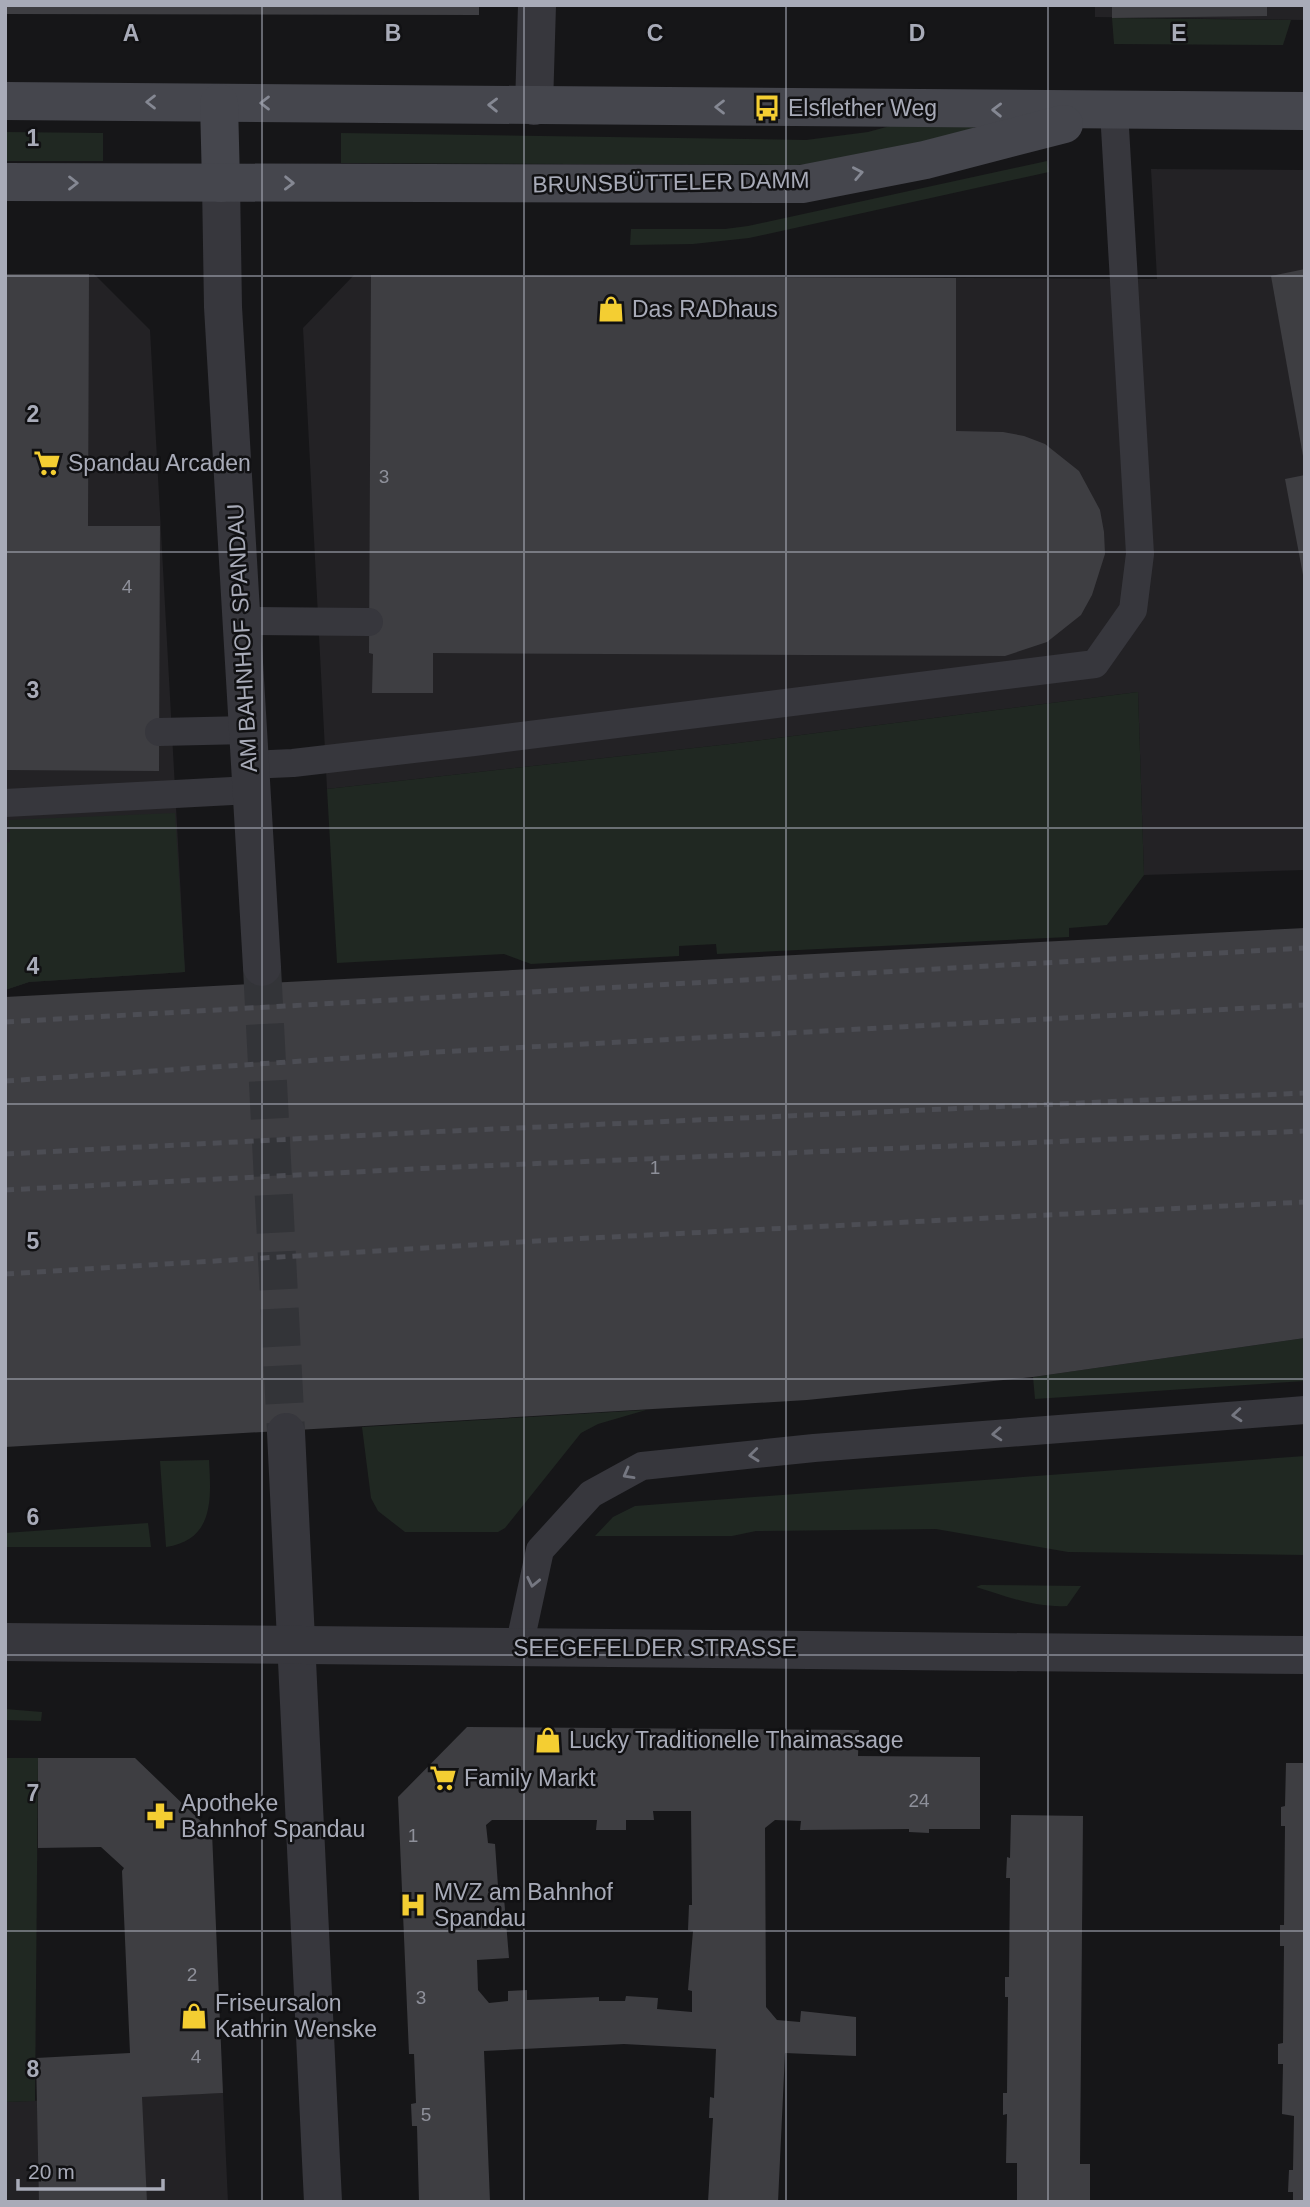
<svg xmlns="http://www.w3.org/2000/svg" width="1310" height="2207" viewBox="0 0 1310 2207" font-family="Arial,sans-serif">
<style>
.built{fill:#232225}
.green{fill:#202822}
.building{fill:#3e3e42;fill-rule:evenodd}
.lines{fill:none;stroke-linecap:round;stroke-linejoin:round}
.tertiary-tunnel{stroke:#333438;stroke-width:38;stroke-dasharray:38 19;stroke-linecap:butt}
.service{stroke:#37373d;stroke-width:28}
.minor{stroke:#37373d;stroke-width:38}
.tertiary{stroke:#37373d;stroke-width:38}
.secondary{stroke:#45464d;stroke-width:38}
.rail{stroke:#4c4d54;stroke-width:5;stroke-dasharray:9 7;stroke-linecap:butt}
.oneway{stroke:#858893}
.oneway2{stroke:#757781}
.grid{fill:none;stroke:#a8abb8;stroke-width:2;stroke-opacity:0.55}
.labels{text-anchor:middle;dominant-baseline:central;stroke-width:5;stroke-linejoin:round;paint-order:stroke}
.number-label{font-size:19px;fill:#8e909a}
.poi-label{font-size:23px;fill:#a8abb8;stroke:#111113;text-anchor:start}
.street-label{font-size:23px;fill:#a8abb8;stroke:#111113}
.grid-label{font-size:23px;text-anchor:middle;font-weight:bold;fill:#a8abb8;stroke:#111113;stroke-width:5;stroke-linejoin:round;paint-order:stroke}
</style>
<rect width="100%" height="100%" fill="#161618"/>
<g class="built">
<polygon points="1095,5 1305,5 1305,20 1095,17"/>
<polygon points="1151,169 1305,170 1305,870 1144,875 1138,692 730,744 327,789 303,328 354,275 1157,279"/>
<polygon points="5,274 94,274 150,330 185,972 29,982 5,990"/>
<polygon points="223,2093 228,2202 5,2202 5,2102"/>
</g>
<g class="green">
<polygon points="1112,18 1291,20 1283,45 1114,44"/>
<polygon points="972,119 975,132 830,163 796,165 341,163 341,133 806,140 868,132 890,126"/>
<polygon points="5,132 103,133 103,161 5,161"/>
<polygon points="1047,161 1049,172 749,238 693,244 630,245 631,229 725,229 748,226"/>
<polygon points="1138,692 1144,875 1107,925 1069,928 1069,937 717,954 716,944 679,946 679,956 531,964 504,954 337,963 327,789 730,744"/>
<polygon points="175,813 185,972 29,982 5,990 5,843 10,842 9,820"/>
<polygon points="1305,1338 1305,1381 1035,1399 1033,1377"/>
<polygon points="646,1410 598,1424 581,1433 505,1528 498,1532 405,1532 378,1511 371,1498 362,1427"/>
<polygon points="1305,1456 1305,1555 1068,1552 936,1529 756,1531 732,1536 595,1536 613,1517 635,1506"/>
<path d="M209,1460C211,1497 215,1540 166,1547L160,1461Z"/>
<polygon points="148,1523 151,1547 5,1547 5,1533"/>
<path d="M981,1585L1081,1586L1067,1606C1036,1608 1005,1596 976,1587Z"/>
<polygon points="5,1709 42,1712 41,1721 5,1720"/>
<polygon points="5,1758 38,1758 35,2101 5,2102"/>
</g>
<g class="building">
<polygon points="5,5 479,5 479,15 5,14"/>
<polygon points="1112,5 1267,5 1267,16 1112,18"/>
<polygon points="1305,269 1305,456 1303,456 1271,276"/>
<polygon points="5,274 89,274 88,526 160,526 159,771 5,770"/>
<polygon points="371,275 956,278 956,431 1003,432 1024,436 1045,444 1079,471 1100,510 1104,532 1105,554 1092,595 1081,615 1047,642 1005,656 433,653 433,693 372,693 373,654 369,653"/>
<polygon points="1305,475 1305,575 1303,575 1285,479"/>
<polygon points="1305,928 1305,1338 1033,1377 807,1400 5,1447 5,997"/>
<path d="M467,1727L859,1730L858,1756L980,1757V1829H929V1833L909,1832V1829L800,1830L801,1821L775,1820L765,1828L766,2007L777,2020L800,2022L801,2011L856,2017V2056L785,2053L778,2202H708L713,2118H709L710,2097L714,2098L716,2049L624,2044L484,2051L490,2202H419L417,2126H412L411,2104L416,2103L414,2054H409L398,1797ZM653,1811H691L692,1905H689L688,1930L693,1931L688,1990L692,1991V2012L657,2009L658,1998L626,1996L625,2001H599V1997L527,2000V1990L508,1991V2001L489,2003L478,1990L477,1960L509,1958L503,1886H498L495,1844L488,1843L486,1825L492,1820H597L596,1830H626V1820H654Z"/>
<polygon points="38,1758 135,1758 212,1832 223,2093 142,2097 147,2202 39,2202 36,2058 130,2053 122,1871 124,1868 101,1847 38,1848"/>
<polygon points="1286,1763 1305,1763 1305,2202 1293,2202 1293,2192 1288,2192 1289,2170 1293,2170 1294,2116 1282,2114 1283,2064 1278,2064 1278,2044 1283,2043 1284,1946 1280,1946 1280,1925 1284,1925 1285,1826 1281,1826 1281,1807 1285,1806"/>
<polygon points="1011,1815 1083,1816 1080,2164 1090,2164 1090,2202 1017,2202 1017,2163 1006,2163 1007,2114 1003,2115 1003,2093 1007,2093 1008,1997 1005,1997 1005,1977 1009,1977 1010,1878 1006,1878 1007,1857 1010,1858"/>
</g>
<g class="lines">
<polyline class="tertiary-tunnel" points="262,967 286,1432"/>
<g class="service">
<polyline points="242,621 369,622"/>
<polyline points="159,732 248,730"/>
<polyline points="250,765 293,763 474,742 1095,664 1133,610 1140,554 1114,111"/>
<polyline points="5,803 251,790"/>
<polyline points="519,1647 540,1550 591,1494 642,1466 814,1448 1305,1410"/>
</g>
<polyline class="minor" points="534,106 537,5"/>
<g class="tertiary">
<polyline points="221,183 223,307 262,967"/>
<polyline points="286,1432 323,2202"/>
<polyline points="5,1642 1305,1655"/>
</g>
<g class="secondary">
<polyline points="5,101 1305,111"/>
<polyline points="219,103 221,183"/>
<polyline points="5,182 802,184 925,160 1064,124"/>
</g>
<g class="rail">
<polyline points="5,1022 1305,948"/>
<polyline points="5,1081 437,1052 1305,1005"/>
<polyline points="5,1154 428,1132 1305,1093"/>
<polyline points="5,1190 432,1168 1305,1131"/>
<polyline points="5,1274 570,1239 1305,1202"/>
</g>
</g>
<defs><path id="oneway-chevron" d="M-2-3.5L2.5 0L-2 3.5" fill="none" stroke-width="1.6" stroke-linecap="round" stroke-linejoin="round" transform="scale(1.75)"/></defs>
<g class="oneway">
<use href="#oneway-chevron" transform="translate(151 102) rotate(-180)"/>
<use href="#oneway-chevron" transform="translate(265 103) rotate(-180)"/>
<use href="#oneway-chevron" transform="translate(493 105) rotate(-179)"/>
<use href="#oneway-chevron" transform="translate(720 107) rotate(-180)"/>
<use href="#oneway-chevron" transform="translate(997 110) rotate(-179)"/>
<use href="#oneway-chevron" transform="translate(858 173) rotate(-11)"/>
<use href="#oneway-chevron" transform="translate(73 183)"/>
<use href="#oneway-chevron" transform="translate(289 183) rotate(1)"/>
</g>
<g class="oneway2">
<use href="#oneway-chevron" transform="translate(1237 1415) rotate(175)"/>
<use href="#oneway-chevron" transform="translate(997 1434) rotate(176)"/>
<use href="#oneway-chevron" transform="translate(754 1455) rotate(174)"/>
<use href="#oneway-chevron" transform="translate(628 1474) rotate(151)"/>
<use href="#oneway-chevron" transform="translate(533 1582) rotate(102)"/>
</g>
<path class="grid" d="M262,5V2202M524,5V2202M786,5V2202M1048,5V2202M5,276H1305M5,552H1305M5,828H1305M5,1104H1305M5,1379H1305M5,1655H1305M5,1931H1305"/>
<defs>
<g id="bus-bare" transform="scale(2.1)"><path d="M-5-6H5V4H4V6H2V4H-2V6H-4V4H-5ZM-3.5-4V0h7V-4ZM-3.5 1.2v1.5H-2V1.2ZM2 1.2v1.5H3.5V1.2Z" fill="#f4ce32" stroke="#111113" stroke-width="2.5" paint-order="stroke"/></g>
<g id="shop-bare" transform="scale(2.1)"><path d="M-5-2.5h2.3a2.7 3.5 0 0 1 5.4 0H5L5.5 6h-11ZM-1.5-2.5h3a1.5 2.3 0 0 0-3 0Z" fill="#f4ce32" stroke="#111113" stroke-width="2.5" paint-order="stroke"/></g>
<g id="supermarket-bare" transform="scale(2.1)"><path d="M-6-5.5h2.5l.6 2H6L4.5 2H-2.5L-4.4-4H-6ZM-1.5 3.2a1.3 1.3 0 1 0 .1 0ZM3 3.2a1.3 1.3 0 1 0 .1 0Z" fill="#f4ce32" stroke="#111113" stroke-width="2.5" paint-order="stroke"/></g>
<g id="pharmacy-bare" transform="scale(2.1)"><path d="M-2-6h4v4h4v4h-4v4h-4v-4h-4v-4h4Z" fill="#f4ce32" stroke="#111113" stroke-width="2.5" paint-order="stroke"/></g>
<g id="hospital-bare" transform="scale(2.1)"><path d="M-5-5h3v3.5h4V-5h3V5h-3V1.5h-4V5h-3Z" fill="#f4ce32" stroke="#111113" stroke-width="2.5" paint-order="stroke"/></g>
</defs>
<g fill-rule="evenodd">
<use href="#bus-bare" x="767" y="108"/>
<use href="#shop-bare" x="611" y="309"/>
<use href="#supermarket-bare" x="47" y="463"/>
<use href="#shop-bare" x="548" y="1740"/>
<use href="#supermarket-bare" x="443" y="1778"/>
<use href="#pharmacy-bare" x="160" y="1816"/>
<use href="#hospital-bare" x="413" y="1905"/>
<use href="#shop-bare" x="194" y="2016"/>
</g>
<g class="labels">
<g class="number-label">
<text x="384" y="476">3</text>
<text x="127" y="586">4</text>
<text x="655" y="1167">1</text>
<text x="919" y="1800">24</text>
<text x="413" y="1835">1</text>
<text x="192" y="1974">2</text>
<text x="421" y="1997">3</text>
<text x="196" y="2056">4</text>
<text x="426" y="2114">5</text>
</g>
<g class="poi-label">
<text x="788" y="108">Elsflether Weg</text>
<text x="632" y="309">Das RADhaus</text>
<text x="68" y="463">Spandau Arcaden</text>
<text x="569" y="1740">Lucky Traditionelle Thaimassage</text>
<text x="464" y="1778">Family Markt</text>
<text x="181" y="1803">Apotheke<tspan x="181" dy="26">Bahnhof Spandau</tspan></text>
<text x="434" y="1892">MVZ am Bahnhof<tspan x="434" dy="26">Spandau</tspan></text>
<text x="215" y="2003">Friseursalon<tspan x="215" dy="26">Kathrin Wenske</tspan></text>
</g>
<g class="street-label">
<text transform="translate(671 182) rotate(-1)">BRUNSBÜTTELER DAMM</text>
<text transform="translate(242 638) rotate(-93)">AM BAHNHOF SPANDAU</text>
<text x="655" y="1648">SEEGEFELDER STRASSE</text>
</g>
</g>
<g class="grid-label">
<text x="131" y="41">A</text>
<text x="393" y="41">B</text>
<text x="655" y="41">C</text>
<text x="917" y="41">D</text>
<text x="1179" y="41">E</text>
<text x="33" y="146">1</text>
<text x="33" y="422">2</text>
<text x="33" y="698">3</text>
<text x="33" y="974">4</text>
<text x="33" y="1249">5</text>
<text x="33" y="1525">6</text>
<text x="33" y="1801">7</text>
<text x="33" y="2077">8</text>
</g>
<rect width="1310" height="2207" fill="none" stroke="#a8abb8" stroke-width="14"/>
<path d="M18 2179v10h145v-10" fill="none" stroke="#a8abb8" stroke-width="3.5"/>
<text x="28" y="2179" font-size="21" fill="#a8abb8" stroke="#111113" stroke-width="5" paint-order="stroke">20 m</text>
</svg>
